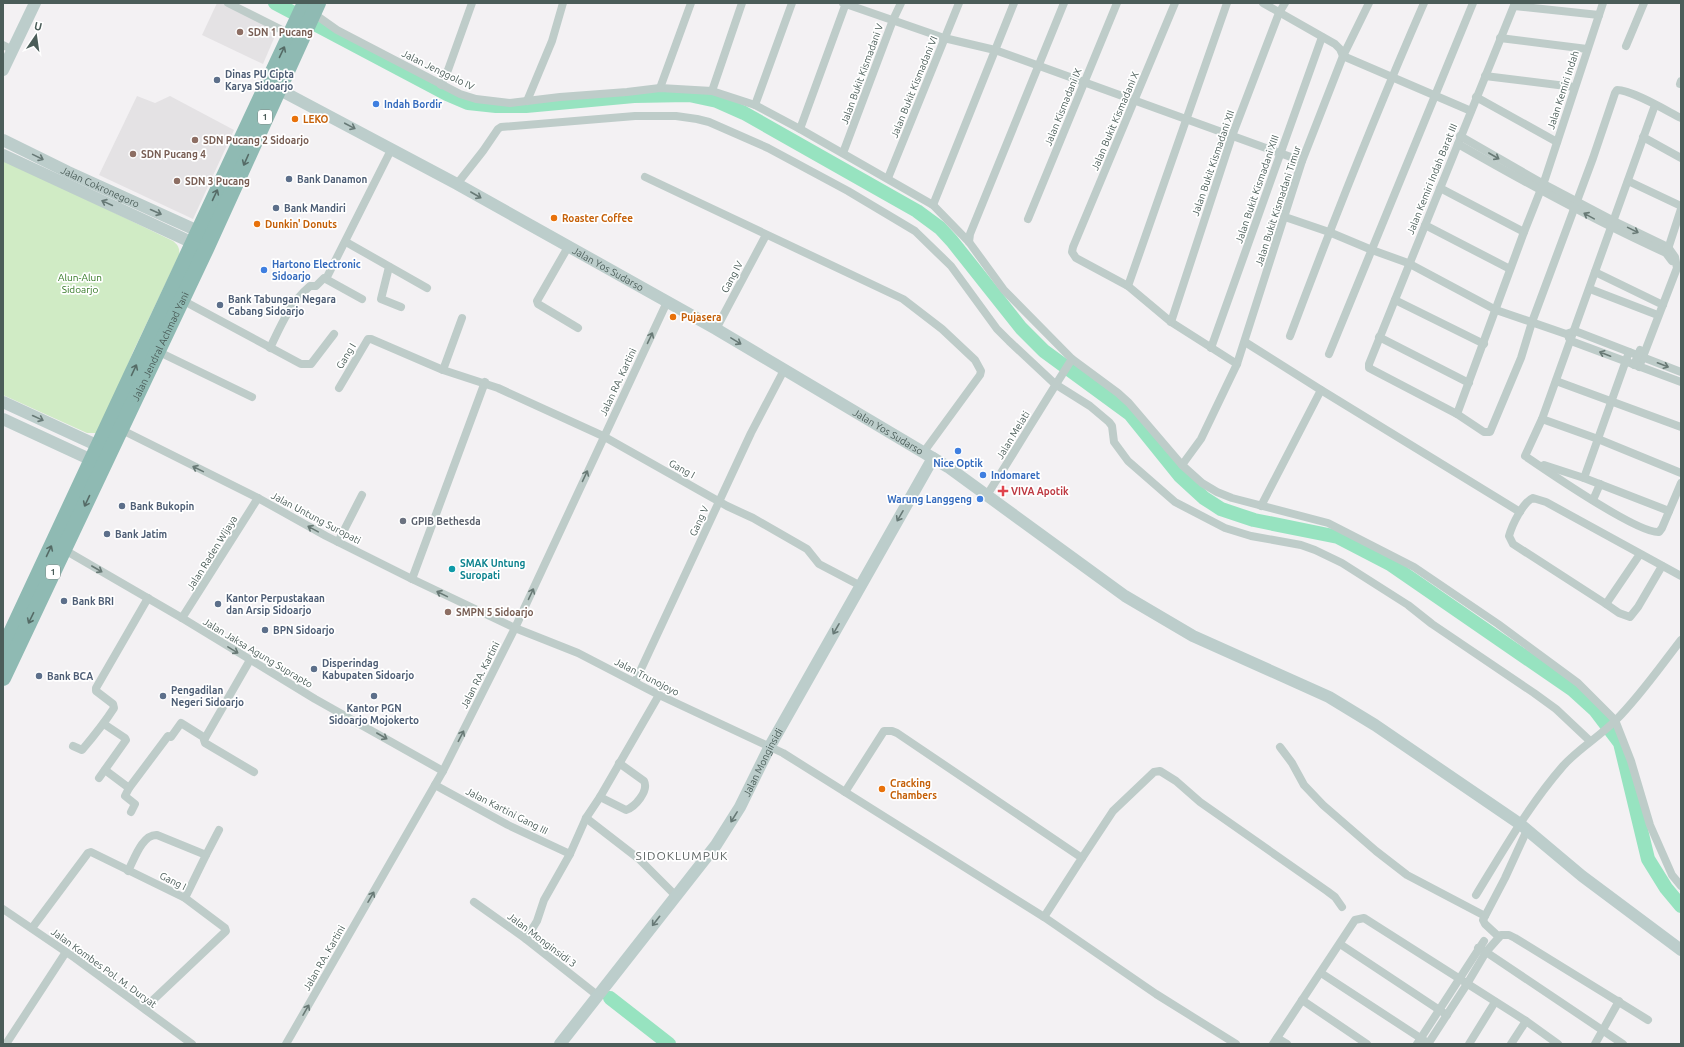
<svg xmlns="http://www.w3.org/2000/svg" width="1684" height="1047" viewBox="0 0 1684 1047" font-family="Ubuntu,sans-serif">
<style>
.education{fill:#e4e2e4}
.green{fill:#d0ebc5}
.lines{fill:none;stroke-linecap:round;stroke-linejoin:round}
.river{stroke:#97e3c0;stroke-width:14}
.street{stroke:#beccc9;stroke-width:8}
.secondary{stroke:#bccdcb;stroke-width:12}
.highway{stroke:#8fbab3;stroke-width:16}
.oneway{stroke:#556b66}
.oneway2{stroke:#677976}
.oneway3{stroke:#687975}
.education-dot{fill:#8d6e63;stroke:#fff;stroke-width:1.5}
.service-dot{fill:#5c6f8a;stroke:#fff;stroke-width:1.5}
.shop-dot{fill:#3f7fe0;stroke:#fff;stroke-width:1.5}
.food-dot{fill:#e8710a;stroke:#fff;stroke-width:1.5}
.health-dot{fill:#e0444e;stroke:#fff;stroke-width:1.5}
.worship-dot{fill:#6b7280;stroke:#fff;stroke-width:1.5}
.culture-dot{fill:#0f9aa8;stroke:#fff;stroke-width:1.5}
.labels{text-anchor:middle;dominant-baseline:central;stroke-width:3.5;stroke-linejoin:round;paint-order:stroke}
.shield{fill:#fff;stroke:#818e8b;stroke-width:1}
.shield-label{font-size:9px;font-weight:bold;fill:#4b5d59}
.education-label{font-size:10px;font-weight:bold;fill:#785e54;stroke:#fff;text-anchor:start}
.street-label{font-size:10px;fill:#4b5d59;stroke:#fff}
.service-label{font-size:10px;font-weight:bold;fill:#4e5e75;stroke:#fff;text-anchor:start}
.shop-label{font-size:10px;font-weight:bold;fill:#366cbe;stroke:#fff;text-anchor:start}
.food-label{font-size:10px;font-weight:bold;fill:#c56008;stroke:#fff;text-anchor:start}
.park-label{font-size:10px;fill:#317722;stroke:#fff}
.health-label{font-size:10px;font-weight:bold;fill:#be3a42;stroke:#fff;text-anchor:start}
.worship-label{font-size:10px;font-weight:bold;fill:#5b616d;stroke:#fff;text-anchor:start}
.culture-label{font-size:10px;font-weight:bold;fill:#0d838f;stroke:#fff;text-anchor:start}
.quarter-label{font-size:12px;letter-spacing:1px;fill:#5e6564;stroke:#fff}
</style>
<rect width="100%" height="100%" fill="#f3f1f3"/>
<g class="education">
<polygon points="217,3 226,3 278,29 263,64 202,35"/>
<polygon points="137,96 155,103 170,96 234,130 193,219 99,175"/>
</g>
<path class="green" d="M3,159L173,241C178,245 180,248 179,255L133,352L102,426L96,433H87L3,395Z"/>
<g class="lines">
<g class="river">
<polyline points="275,3 447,94 468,103 496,106 526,106 634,96 689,95 717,101 744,113 917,211 940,228 952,241 1021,328 1044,351 1130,414 1180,476 1204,498 1221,509 1254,520 1338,537 1390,564 1573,690 1595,710 1620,743 1648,859 1666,888 1681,906"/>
<polyline points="610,998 669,1044"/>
</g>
<g class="street">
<polyline points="228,3 290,34"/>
<polyline points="843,3 944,38 995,50 1302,161"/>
<polyline points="1175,3 1073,247 1072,252 1076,258 1128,286 1171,322 1237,364"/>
<polyline points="1263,3 1335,44 1340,49 1343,56 1471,111"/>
<path d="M1515,3L1369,364V368L1457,414L1484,432H1490L1521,358L1532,322L1593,158L1615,93L1617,90C1632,90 1667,111 1681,118"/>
<polyline points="1514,6 1599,15"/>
<polyline points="313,13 337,30 460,94 476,99 510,103 560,97 627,92 660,88 712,91 755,105 800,129 933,205 969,242 1004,290 1072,359 1118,393 1129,403 1182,465 1202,483 1217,492 1232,498 1328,523 1414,567 1498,624 1578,683 1615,720 1631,761 1650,825 1672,875 1681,886"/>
<polyline points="1500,38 1587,49"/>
<polyline points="3,45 13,50"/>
<polyline points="1626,46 1644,3"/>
<polyline points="1485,76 1574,87"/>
<polyline points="1680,84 1681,81"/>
<polyline points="441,85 448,70 472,3"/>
<polyline points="660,88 691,3"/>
<polyline points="712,91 742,3"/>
<polyline points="1476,97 1557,142"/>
<polyline points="527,101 552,41 563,3"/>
<polyline points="755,105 792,3"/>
<path d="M1655,105L1542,419L1525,456C1547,471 1638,534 1659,532L1662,528L1681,483"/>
<polyline points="800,129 846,3"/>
<polyline points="1460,136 1540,182 1614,221 1668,247 1675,257 1677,268 1639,367"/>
<polyline points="1643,137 1681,158"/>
<path d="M1458,144C1526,183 1595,221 1666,253L1672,261"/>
<polyline points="843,153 893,20 901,3"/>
<polyline points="645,177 903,299 942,329 975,360 981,371 980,375 923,453"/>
<polyline points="888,178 959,3"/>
<polyline points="1628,181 1681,206"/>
<polyline points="457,184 483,151 498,129 501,127 635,116 676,116 697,119 709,122 768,148 848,191 915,231 951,266 997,329 1009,341 1055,384 1090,406 1109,422 1112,426 1114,442 1128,461 1175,502 1225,528 1251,536 1301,545 1315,550 1342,563 1408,605 1432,624 1534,693 1556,709 1590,741"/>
<polyline points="1440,188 1524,232"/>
<polyline points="933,205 1014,3"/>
<polyline points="1285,217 1329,232 1372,250 1408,263 1496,310 1566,334 1575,331 1681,372"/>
<polyline points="1028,219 1117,3"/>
<polyline points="1425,225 1510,269"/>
<polyline points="346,242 427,288"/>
<polyline points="969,242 970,234 1064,3"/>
<polyline points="568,247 537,301 538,304 578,328"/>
<polyline points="1667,252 1681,209"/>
<polyline points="389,267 381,299 401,307"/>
<polyline points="1595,272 1663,305"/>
<polyline points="326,279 392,148"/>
<polyline points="1128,286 1227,3"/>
<polyline points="1590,289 1655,314"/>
<polyline points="182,300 301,364 311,364 334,334"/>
<polyline points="1395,300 1484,344"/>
<polyline points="1171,322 1232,136 1279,13 1285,3"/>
<polyline points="716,329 766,235"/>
<path d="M1290,336C1332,224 1376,113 1424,3"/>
<polyline points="1379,337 1469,383"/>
<polyline points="1569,338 1571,341 1681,382"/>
<polyline points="1245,342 1321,390 1520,512"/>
<path d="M270,348C281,325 290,303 310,286H316L324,278L362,299"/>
<polyline points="1211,348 1322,37"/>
<polyline points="157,351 252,397"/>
<polyline points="1329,354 1473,3"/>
<polyline points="1634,365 1640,350"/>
<polyline points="443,370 462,318"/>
<polyline points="1556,381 1681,427"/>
<polyline points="339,388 368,339 371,339 443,370 498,388 603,436 727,506 753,518 807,549 819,564 861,586"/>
<polyline points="1457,414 1524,232 1545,179 1603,3"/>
<polyline points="1542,419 1598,439 1681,473"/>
<polyline points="118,428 258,498 326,536 412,579 515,628 578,653 659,695 783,753 1044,917 1156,994 1236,1044"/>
<polyline points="1182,465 1201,439 1237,364 1302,161 1343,56 1369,3"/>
<polyline points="1544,465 1584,478 1669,511"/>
<polyline points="1584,478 1629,352"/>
<path d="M987,495C1016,450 1043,404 1072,359"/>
<polyline points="1593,500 1600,484"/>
<polyline points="1261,506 1321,390"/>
<polyline points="338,542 362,495"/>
<polyline points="63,549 182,618 315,699 443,771"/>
<path d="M1640,554L1606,604L1513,544L1509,536C1512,525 1523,502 1533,498L1546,502L1681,576"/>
<polyline points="412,579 485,382"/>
<polyline points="1606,604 1619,613 1630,617 1638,607 1662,566"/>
<polyline points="182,618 258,498"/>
<polyline points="250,660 204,740 205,743 254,772"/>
<polyline points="635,682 751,433 784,370"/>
<path d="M73,746L82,750C93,737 105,722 114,708L113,704L96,691V688L148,598"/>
<polyline points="1280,747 1292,763 1304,785 1323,805 1376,851 1407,875 1485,916"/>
<polyline points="105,770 129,788"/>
<polyline points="99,778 126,740 125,738 104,724"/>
<polyline points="435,785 508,825 570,854"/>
<polyline points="845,792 884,731 892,731 897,733 1082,858 1044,917"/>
<path d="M600,797L626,810C635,807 649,791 644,781L619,763"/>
<polyline points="131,812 135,804 125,796 129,788 168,736 171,737 181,723 205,738"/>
<polyline points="586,818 639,859 676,896"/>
<polyline points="206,855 219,830"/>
<polyline points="1082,858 1113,811 1154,772 1160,771 1176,781 1200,802 1327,891 1335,897 1342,907"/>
<path d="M128,871C134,860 142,834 157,835L206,855L185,898"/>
<path d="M1476,895C1503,851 1529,805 1563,766C1578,749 1599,737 1616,720C1640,696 1660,667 1681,640"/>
<polyline points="474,902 526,939 597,995"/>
<polyline points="3,909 75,958 192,1044"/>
<polyline points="32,928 88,853 91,852 185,898 225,928 226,931 152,1001 146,1010"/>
<polyline points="1499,937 1485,924 1483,920 1505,878 1527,830"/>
<polyline points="526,939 537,921 544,900 570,854 586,818 600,797 659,695"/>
<polyline points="1340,944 1447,1015"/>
<polyline points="1478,948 1486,952 1623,1044"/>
<polyline points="1321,973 1428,1043"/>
<polyline points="1302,1000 1367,1044"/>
<polyline points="1277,1038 1287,1044"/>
<polyline points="6,1044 66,952"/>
<polyline points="286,1044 443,771 515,628 667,302"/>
<polyline points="1273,1044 1355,920 1364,918 1526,1021 1558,1044"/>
<polyline points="1417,1044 1484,941"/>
<polyline points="1428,1044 1467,984 1486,952 1501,935 1509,935 1515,938 1648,1020"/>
<polyline points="1469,1044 1495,1002"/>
<polyline points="1511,1044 1526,1021"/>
<polyline points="1595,1044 1619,1001"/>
</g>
<g class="secondary">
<polyline points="3,70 35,3"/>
<path id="s1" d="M278,89L457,184L716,329L948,467L1125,596L1193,636L1329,697L1375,725L1520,824L1582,876L1681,950"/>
<path id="s2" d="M3,140L68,172L198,231"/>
<polyline points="3,155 193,243"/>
<polyline points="3,402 105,449"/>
<polyline points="3,419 98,463"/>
<path id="s3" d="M560,1044L716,845L740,807L770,746L933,458"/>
</g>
<g class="highway">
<polyline points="3,650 305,3"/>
<path id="s4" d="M3,678L206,249L318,3"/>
</g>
</g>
<defs><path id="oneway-shaft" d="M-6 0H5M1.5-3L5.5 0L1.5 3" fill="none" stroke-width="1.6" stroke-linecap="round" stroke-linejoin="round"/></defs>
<g class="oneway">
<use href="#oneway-shaft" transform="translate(282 52) rotate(-65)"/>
<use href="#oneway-shaft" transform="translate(246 160) rotate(114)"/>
<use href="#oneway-shaft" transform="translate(215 195) rotate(-65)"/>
<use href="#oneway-shaft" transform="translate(134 370) rotate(-65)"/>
<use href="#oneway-shaft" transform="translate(87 501) rotate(115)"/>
<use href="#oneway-shaft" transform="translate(49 551) rotate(-65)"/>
<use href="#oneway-shaft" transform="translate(31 618) rotate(116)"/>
</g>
<g class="oneway2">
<use href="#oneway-shaft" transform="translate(350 126) rotate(28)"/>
<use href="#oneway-shaft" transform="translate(38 157) rotate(26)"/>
<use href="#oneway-shaft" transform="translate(476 195) rotate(30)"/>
<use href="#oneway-shaft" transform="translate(107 203) rotate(-155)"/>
<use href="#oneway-shaft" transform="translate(156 212) rotate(24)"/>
<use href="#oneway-shaft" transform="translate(736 341) rotate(31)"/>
<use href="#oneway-shaft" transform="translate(38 418) rotate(25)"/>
<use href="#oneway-shaft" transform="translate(900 516) rotate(120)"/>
<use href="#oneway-shaft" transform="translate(836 629) rotate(120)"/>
<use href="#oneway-shaft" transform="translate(734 817) rotate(122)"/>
<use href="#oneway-shaft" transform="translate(656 921) rotate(128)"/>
</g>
<g class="oneway3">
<use href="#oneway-shaft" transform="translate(1494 156) rotate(30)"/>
<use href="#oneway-shaft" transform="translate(1589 216) rotate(-151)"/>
<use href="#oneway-shaft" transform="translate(1633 230) rotate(26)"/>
<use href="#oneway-shaft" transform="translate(650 338) rotate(-65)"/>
<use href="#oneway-shaft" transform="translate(1605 354) rotate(-159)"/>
<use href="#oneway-shaft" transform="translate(1663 365) rotate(21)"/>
<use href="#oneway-shaft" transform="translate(198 469) rotate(-154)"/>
<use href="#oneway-shaft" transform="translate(585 476) rotate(-65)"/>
<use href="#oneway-shaft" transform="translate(313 529) rotate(-151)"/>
<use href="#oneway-shaft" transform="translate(97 569) rotate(30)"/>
<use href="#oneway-shaft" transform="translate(442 594) rotate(-154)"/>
<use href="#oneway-shaft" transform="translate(531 594) rotate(-65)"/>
<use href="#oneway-shaft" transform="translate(233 650) rotate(31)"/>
<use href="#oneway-shaft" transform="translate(382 736) rotate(30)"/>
<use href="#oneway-shaft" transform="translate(461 736) rotate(-63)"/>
<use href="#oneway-shaft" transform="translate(371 897) rotate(-60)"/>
<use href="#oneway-shaft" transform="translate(306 1010) rotate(-60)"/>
</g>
<g class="education-dot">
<circle cx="240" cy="32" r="4"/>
<circle cx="195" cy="140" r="4"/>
<circle cx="133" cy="154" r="4"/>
<circle cx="177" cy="181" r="4"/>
<circle cx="448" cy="612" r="4"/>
</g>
<g class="service-dot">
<circle cx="217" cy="80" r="4"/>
<circle cx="289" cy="179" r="4"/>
<circle cx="276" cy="208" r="4"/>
<circle cx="220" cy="305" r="4"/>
<circle cx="122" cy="506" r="4"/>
<circle cx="107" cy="534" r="4"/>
<circle cx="64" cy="601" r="4"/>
<circle cx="218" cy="604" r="4"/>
<circle cx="265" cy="630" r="4"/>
<circle cx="314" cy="669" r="4"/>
<circle cx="39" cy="676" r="4"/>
<circle cx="163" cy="696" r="4"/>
<circle cx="374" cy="696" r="4"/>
</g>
<g class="shop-dot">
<circle cx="376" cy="104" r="4"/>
<circle cx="264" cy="270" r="4"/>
<circle cx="958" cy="451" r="4"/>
<circle cx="983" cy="475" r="4"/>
<circle cx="980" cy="499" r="4"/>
</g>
<g class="food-dot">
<circle cx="295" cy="119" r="4"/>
<circle cx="554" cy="218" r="4"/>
<circle cx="257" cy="224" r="4"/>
<circle cx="673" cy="317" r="4"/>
<circle cx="882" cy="789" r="4"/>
</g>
<path class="health-dot" d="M1001 485h4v4h4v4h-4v4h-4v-4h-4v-4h4z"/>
<circle class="worship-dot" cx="403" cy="521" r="4"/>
<circle class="culture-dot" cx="452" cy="569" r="4"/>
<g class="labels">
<g class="shield">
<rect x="258" y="110" width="14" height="14" rx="3"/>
<rect x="46" y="565" width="14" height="14" rx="3"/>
</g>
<g class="shield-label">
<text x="265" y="117">1</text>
<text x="53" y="572">1</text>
</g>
<g class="education-label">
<text x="248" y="32">SDN 1 Pucang</text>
<text x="203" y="140">SDN Pucang 2 Sidoarjo</text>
<text x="141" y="154">SDN Pucang 4</text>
<text x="185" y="181">SDN 3 Pucang</text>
<text x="456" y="612">SMPN 5 Sidoarjo</text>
</g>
<g class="street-label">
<text transform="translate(438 70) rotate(26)">Jalan Jenggolo IV</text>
<text transform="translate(862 74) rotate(-70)">Jalan Bukit Kismadani V</text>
<text transform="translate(914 87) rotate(-68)">Jalan Bukit Kismadani VI</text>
<text transform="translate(1563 90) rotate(-72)">Jalan Kemiri Indah</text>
<text transform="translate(1063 107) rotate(-68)">Jalan Kismadani IX</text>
<text transform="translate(1115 121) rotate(-67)">Jalan Bukit Kismadani X</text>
<text transform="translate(1213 163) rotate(-71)">Jalan Bukit Kismadani XII</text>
<text transform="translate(1432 179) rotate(-68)">Jalan Kemiri Indah Barat III</text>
<text stroke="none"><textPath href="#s2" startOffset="108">Jalan Cokronegoro</textPath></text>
<text transform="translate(1257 189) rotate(-71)">Jalan Bukit Kismadani XIII</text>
<text transform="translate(1278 206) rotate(-72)">Jalan Bukit Kismadani Timur</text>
<text stroke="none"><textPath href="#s1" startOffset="376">Jalan Yos Sudarso</textPath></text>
<text transform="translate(732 277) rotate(-62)">Gang IV</text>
<text stroke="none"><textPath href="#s4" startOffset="367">Jalan Jendral Achmad Yani</textPath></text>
<text transform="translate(346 356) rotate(-59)">Gang I</text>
<text transform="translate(618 382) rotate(-65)">Jalan RA. Kartini</text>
<text stroke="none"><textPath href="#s1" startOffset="700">Jalan Yos Sudarso</textPath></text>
<text transform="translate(1013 435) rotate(-59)">Jalan Melati</text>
<text transform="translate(682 469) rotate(29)">Gang I</text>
<text transform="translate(316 518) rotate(28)">Jalan Untung Suropati</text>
<text transform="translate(699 521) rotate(-65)">Gang V</text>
<text transform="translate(212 553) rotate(-58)">Jalan Raden Wijaya</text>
<text transform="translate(258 653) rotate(31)">Jalan Jaksa Agung Suprapto</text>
<text transform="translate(480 675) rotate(-63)">Jalan RA. Kartini</text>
<text transform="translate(647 677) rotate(27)">Jalan Trunojoyo</text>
<text stroke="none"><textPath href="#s3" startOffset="348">Jalan Monginsidi</textPath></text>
<text transform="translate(507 811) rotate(27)">Jalan Kartini Gang III</text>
<text transform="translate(173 881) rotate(26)">Gang I</text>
<text transform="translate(542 940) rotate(37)">Jalan Monginsidi 3</text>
<text transform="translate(324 958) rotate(-60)">Jalan RA. Kartini</text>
<text transform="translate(104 968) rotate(36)">Jalan Kombes Pol. M. Duryat</text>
</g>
<g class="service-label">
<text x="225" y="74">Dinas PU Cipta<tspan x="225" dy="12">Karya Sidoarjo</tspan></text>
<text x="297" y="179">Bank Danamon</text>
<text x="284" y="208">Bank Mandiri</text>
<text x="228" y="299">Bank Tabungan Negara<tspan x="228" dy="12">Cabang Sidoarjo</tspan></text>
<text x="130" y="506">Bank Bukopin</text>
<text x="115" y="534">Bank Jatim</text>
<text x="226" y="598">Kantor Perpustakaan<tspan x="226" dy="12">dan Arsip Sidoarjo</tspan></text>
<text x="72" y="601">Bank BRI</text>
<text x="273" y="630">BPN Sidoarjo</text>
<text x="322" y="663">Disperindag<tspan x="322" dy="12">Kabupaten Sidoarjo</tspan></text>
<text x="47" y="676">Bank BCA</text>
<text x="171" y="690">Pengadilan<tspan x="171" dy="12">Negeri Sidoarjo</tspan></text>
<text x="374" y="708" text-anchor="middle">Kantor PGN<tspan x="374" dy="12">Sidoarjo Mojokerto</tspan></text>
</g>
<g class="shop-label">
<text x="384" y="104">Indah Bordir</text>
<text x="272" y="264">Hartono Electronic<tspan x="272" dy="12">Sidoarjo</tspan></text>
<text x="958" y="463" text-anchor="middle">Nice Optik</text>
<text x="991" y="475">Indomaret</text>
<text x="972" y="499" text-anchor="end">Warung Langgeng</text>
</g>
<g class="food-label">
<text x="303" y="119">LEKO</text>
<text x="562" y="218">Roaster Coffee</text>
<text x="265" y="224">Dunkin' Donuts</text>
<text x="681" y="317">Pujasera</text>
<text x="890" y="783">Cracking<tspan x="890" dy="12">Chambers</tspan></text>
</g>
<g class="park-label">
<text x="80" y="277">Alun-Alun<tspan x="80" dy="12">Sidoarjo</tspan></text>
</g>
<g class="health-label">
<text x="1011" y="491">VIVA Apotik</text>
</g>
<g class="worship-label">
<text x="411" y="521">GPIB Bethesda</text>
</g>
<g class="culture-label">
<text x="460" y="563">SMAK Untung<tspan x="460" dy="12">Suropati</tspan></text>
</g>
<g class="quarter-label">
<text x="682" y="855">SIDOKLUMPUK</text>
</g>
</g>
<rect width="1684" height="1047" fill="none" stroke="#4b5d59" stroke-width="8"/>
<g transform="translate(36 36) rotate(13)" stroke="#ffffff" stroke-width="3" paint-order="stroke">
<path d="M0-3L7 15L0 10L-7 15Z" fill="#4b5d59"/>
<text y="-6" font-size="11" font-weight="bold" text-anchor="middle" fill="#4b5d59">U</text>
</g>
</svg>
